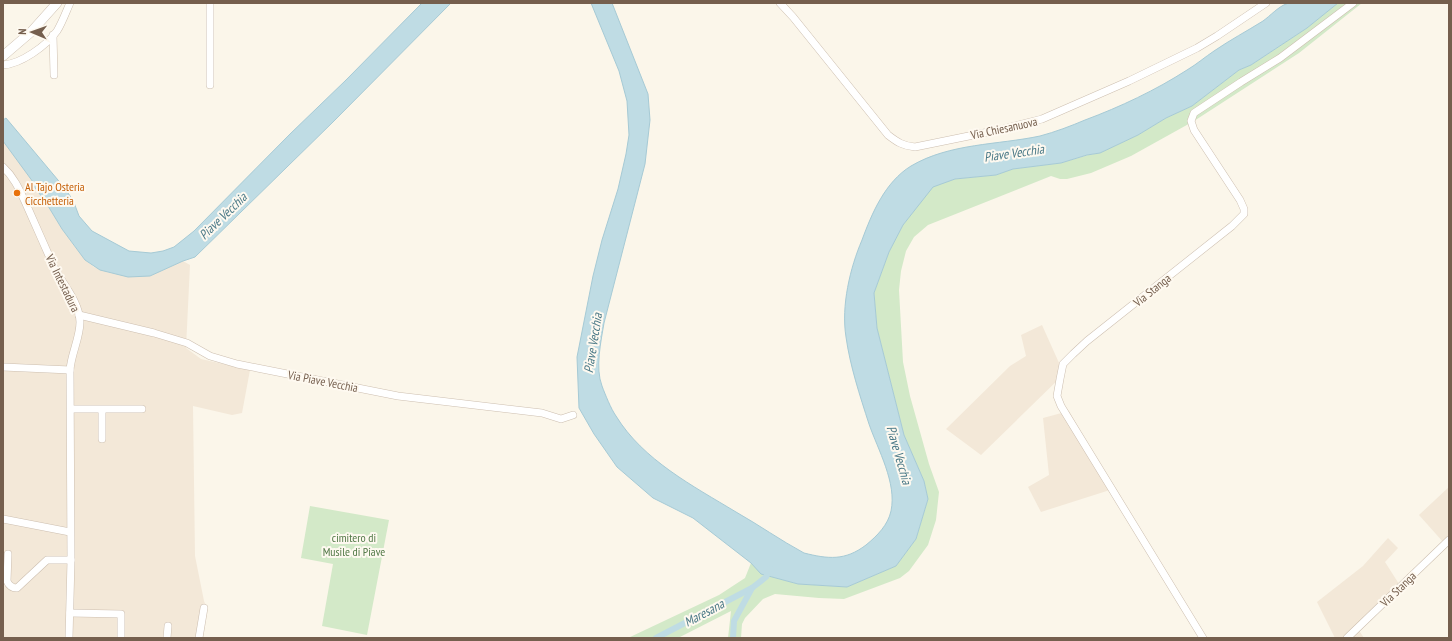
<svg xmlns="http://www.w3.org/2000/svg" width="1452" height="641" viewBox="0 0 1452 641" font-family="'PT Sans Narrow',sans-serif">
<style>
.residential{fill:#f3e8d8}
.green{fill:#d3e9c8}
.water{fill:#bfdce4;stroke:#a6cad5}
.lines{fill:none;stroke-linecap:round;stroke-linejoin:round}
.canal{stroke:#bfdce4;stroke-width:6}
.minor-casing{stroke:#cdbfb0;stroke-width:8}
.tertiary-casing{stroke:#cdbfb0;stroke-width:10}
.minor{stroke:#fff;stroke-width:7}
.tertiary{stroke:#fff;stroke-width:9}
.food-dot{fill:#e8710a;stroke:#fef9f0;stroke-width:1.5}
.labels{text-anchor:middle;dominant-baseline:central;stroke-width:4;stroke-linejoin:round;paint-order:stroke}
.street-label{font-size:12px;fill:#755f4e;stroke:#fef9f0}
.food-label{font-size:12px;fill:#c56008;stroke:#fef9f0;text-anchor:start}
.park-label{font-size:12px;fill:#527947;stroke:#fef9f0}
.water-label{font-size:13px;font-style:italic;fill:#497886;stroke:#fef9f0}
</style>
<rect width="100%" height="100%" fill="#fbf6ea"/>
<g class="residential">
<polygon points="3,141 34,182 33,185 45,201 62,229 85,260 94,267 110,273 140,276 150,276 183,261 190,265 186,348 201,359 250,370 242,413 232,415 193,406 195,556 204,601 207,608 203,638 3,638"/>
<polygon points="1042,325 1064,374 981,455 946,429 1010,366 1026,356 1021,335"/>
<polygon points="1069,411 1113,489 1041,512 1028,487 1049,475 1043,418"/>
<polygon points="1449,487 1449,537 1444,543 1419,515"/>
<polygon points="1388,538 1398,548 1385,562 1399,584 1356,626 1364,638 1335,638 1317,602 1363,566"/>
</g>
<g class="green">
<polygon points="1338,3 1362,3 1299,53 1194,121 1131,156 1091,173 1067,179 1060,179 1051,176 928,225 914,237 906,251 901,271 899,290 903,362 910,396 929,464 939,492 936,520 928,545 909,571 900,578 844,599 819,598 775,594 763,599 745,618 742,624 741,638 728,638 731,611 678,638 628,638 719,595 745,578 751,563 762,574 798,584 847,587 896,566 916,539 928,499 924,481 904,435 877,328 874,293 889,252 903,225 933,186 955,179 996,175 1013,169 1061,163 1088,155 1100,153 1138,135 1166,118 1192,106 1239,70 1251,65 1307,28"/>
<polygon points="310,506 389,520 367,635 322,626 333,564 301,558"/>
</g>
<g class="water">
<polygon points="422,3 451,3 333,122 195,257 183,261 150,276 128,277 100,270 85,260 62,229 45,201 33,185 33,182 3,141 3,120 6,118 63,186 73,200 79,216 92,231 129,251 151,253 163,251 174,247 194,231 290,134 346,80"/>
<path d="M591,3H612L648,94L650,120L645,164L604,323C601,341 595,368 602,386C605,394 611,409 616,416C643,460 693,486 736,512C759,525 780,540 804,553C828,559 845,561 866,545C877,536 888,525 891,511C897,483 878,450 869,424C860,396 850,366 846,337C841,306 850,268 862,240C872,213 885,182 911,166C950,143 998,145 1040,136C1055,132 1071,126 1085,120C1120,107 1156,90 1187,70C1197,64 1205,57 1214,51C1230,40 1247,31 1263,21C1270,16 1278,7 1286,4C1292,1 1329,3 1338,3L1307,28L1251,65L1239,70L1192,106L1166,118L1138,135L1100,153L1087,155L1061,163L1013,169L996,175L955,179L933,187L903,225L889,252L874,293L877,328L904,435L924,481L928,499L916,539L896,566L847,587L798,584L761,574L751,563L693,518L653,498L617,467L594,434L579,408L577,357L593,276L602,240L618,189L626,154L629,135L627,101L619,71Z"/>
</g>
<g class="lines">
<g class="canal">
<polyline points="656,638 752,588"/>
<polyline points="733,638 734,621 752,588 766,577 770,568"/>
</g>
<g class="minor-casing">
<g id="minor">
<polyline points="210,3 210,85"/>
<path d="M780,3L793,17L888,135C897,142 903,146 915,147L1003,129L1042,119L1129,81L1197,48L1217,36L1266,3"/>
<polyline points="53,35 54,75"/>
<path d="M3,65C21,64 46,46 57,31C62,23 66,12 70,3"/>
<path d="M3,167C15,178 20,191 27,206C36,226 45,247 54,267C63,285 79,301 80,322C80,338 71,354 70,370L71,560L69,638"/>
<polyline points="79,315 154,333 187,343 210,356 237,364 398,396 542,413 561,419 573,415"/>
<polyline points="3,367 70,370"/>
<polyline points="71,409 142,409"/>
<polyline points="102,410 102,439"/>
<polyline points="3,519 70,532"/>
<path d="M8,554L7,581C9,586 12,588 17,588L47,560H71"/>
<polyline points="70,613 121,614 121,638"/>
<polyline points="167,638 168,626"/>
<polyline points="199,638 204,608"/>
<polyline points="1203,638 1061,406 1057,396 1060,379 1063,364 1073,354 1087,341 1232,226 1244,214 1244,209 1240,200 1194,130 1191,121 1194,113 1241,82 1280,58 1353,3"/>
<polyline points="1347,638 1449,540"/>
</g>
</g>
<g class="tertiary-casing">
<polyline id="tertiary" points="3,56 31,32 57,3"/>
</g>
<use href="#minor" class="minor"/>
<use href="#tertiary" class="tertiary"/>
</g>
<circle class="food-dot" cx="17" cy="193" r="4"/>
<g class="labels">
<g class="street-label">
<text transform="translate(1004 128) rotate(-12)">Via Chiesanuova</text>
<text transform="translate(63 283) rotate(64)">Via Intestadura</text>
<text transform="translate(1152 290) rotate(-39)">Via Stanga</text>
<text transform="translate(323 381) rotate(11)">Via Piave Vecchia</text>
<text transform="translate(1398 589) rotate(-44)">Via Stanga</text>
</g>
<g class="food-label">
<text x="25" y="186">Al Tajo Osteria<tspan x="25" dy="14">Cicchetteria</tspan></text>
</g>
<g class="park-label">
<text x="354" y="537">cimitero di<tspan x="354" dy="14">Musile di Piave</tspan></text>
</g>
<g class="water-label">
<text transform="translate(1014 153) rotate(-8)">Piave Vecchia</text>
<text transform="translate(223 216) rotate(-44)">Piave Vecchia</text>
<text transform="translate(593 343) rotate(-81)">Piave Vecchia</text>
<text transform="translate(899 455) rotate(74)">Piave Vecchia</text>
<text transform="translate(704 613) rotate(-28)">Maresana</text>
</g>
</g>
<rect width="1452" height="641" fill="none" stroke="#755f4e" stroke-width="8"/>
<g transform="translate(32 32) rotate(272)" stroke="#fef9f0" stroke-width="3" paint-order="stroke">
<path d="M0-3L7 15L0 10L-7 15Z" fill="#755f4e"/>
<text y="-6" font-size="11" font-weight="bold" text-anchor="middle" fill="#755f4e">N</text>
</g>
</svg>
